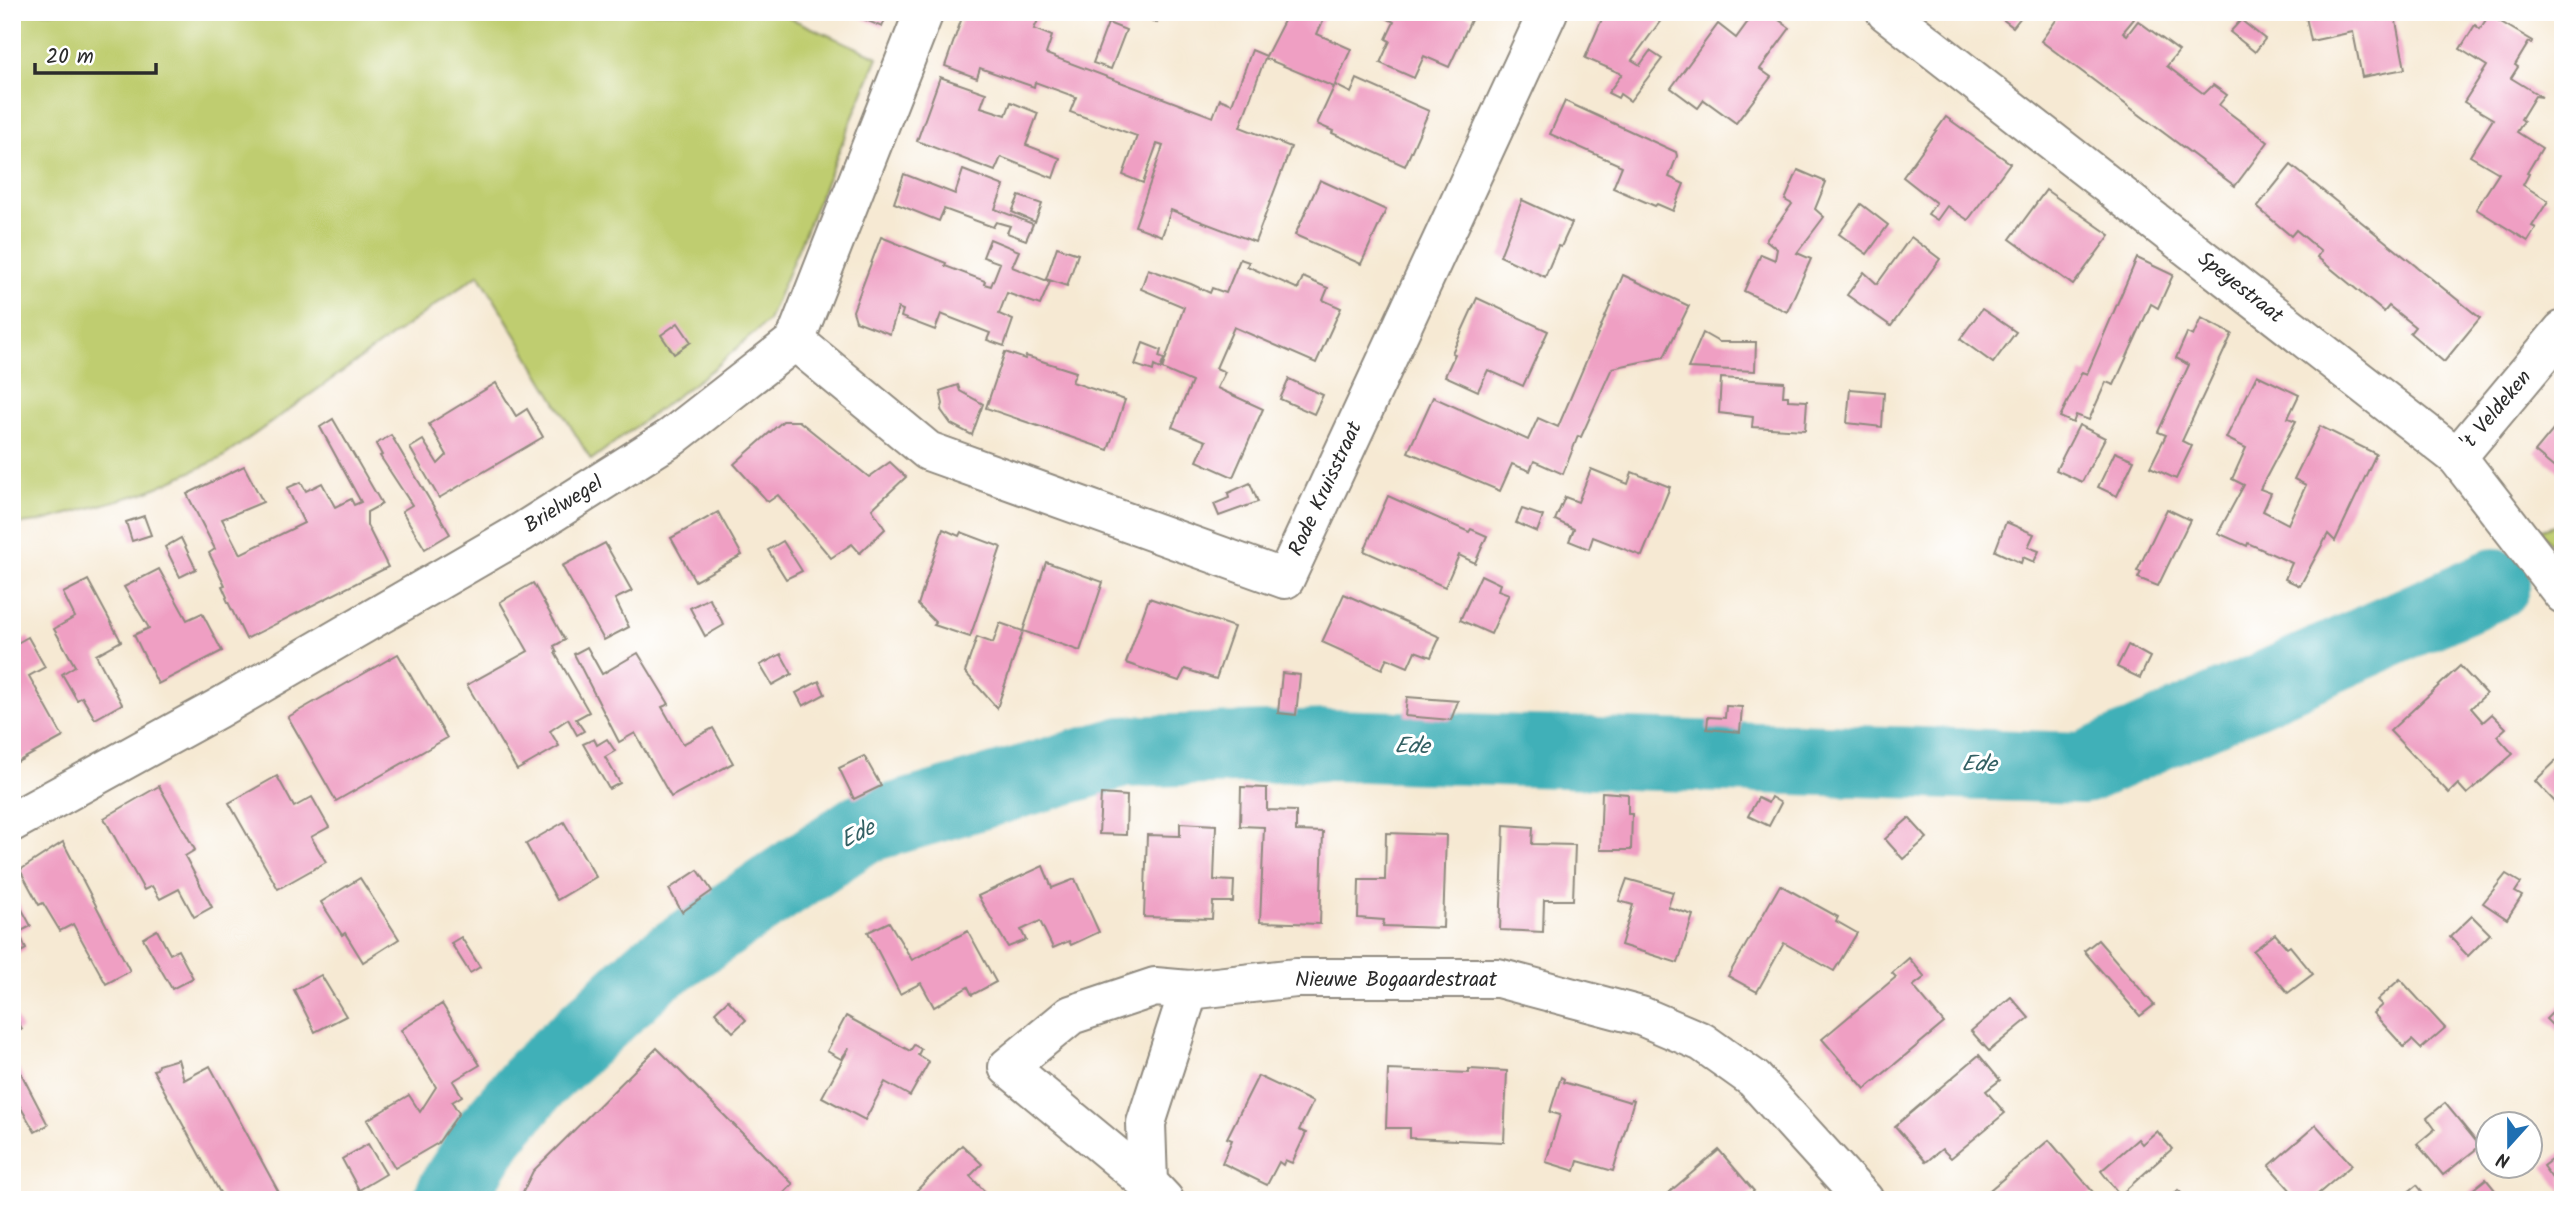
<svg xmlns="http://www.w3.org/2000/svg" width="2575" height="1212" viewBox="0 0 2575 1212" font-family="Kalam,sans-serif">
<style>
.green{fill:#bfcd6f;stroke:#757c4d;stroke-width:2}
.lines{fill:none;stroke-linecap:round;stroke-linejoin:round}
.river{stroke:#3fb0b8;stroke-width:72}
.building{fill:#ef9fc3}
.minor-casing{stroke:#908a7f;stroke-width:42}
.minor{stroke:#fff;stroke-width:38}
.labels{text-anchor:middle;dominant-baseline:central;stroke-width:6;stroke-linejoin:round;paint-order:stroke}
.street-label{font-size:21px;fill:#2b2b2b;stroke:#fff}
.water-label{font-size:23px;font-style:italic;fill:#336063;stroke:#fff}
</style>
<rect width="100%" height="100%" fill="#fff"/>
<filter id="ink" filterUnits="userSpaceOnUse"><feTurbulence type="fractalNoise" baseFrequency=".0143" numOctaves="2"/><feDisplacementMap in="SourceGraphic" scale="14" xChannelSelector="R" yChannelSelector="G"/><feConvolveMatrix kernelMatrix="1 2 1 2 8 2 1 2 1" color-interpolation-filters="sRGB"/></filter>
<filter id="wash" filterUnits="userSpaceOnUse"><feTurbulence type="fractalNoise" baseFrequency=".00686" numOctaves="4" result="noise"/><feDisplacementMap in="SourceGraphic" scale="28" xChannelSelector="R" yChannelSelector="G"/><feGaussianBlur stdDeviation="1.57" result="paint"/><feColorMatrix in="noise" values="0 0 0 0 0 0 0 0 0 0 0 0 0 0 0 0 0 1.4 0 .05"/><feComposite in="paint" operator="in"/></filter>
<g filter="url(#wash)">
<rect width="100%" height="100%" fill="#f6e9d3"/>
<g class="green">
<polygon points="12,12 776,12 878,57 768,321 713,369 591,460 479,274 220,459 144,493 39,522 12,525"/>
<polygon points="2563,522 2563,559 2539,530"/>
</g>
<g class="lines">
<polyline class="river" points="449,1200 457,1184 491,1132 537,1078 653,970 863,828 1123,752 1330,745 2084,768 2495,584"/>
</g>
<g id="blocks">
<g class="building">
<polygon points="847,12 888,12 882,27"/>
<polygon points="964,12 1024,12 1039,18 1034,29 1052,36 1046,54 1213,117 1220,99 1232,104 1252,50 1266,56 1285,19 1281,18 1283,12 1327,12 1317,34 1351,49 1335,85 1351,93 1357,79 1429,111 1405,166 1332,133 1333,131 1317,124 1334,87 1265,58 1240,127 1291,147 1255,242 1171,210 1162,236 1135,226 1163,146 1157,144 1143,183 1123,175 1137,136 1070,112 1076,97 1035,82 1034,87 980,68 977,78 945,66"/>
<polygon points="1053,12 1086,12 1082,23"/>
<polygon points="1130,12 1161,12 1157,23"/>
<polygon points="1380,12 1460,12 1472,18 1449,67 1424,56 1414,78 1380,63 1390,41 1386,39 1394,22 1379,14"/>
<polygon points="1605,12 1667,12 1632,60 1640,65 1650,51 1662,59 1630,101 1620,94 1618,98 1608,93 1622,74 1585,58"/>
<polygon points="1755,12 1768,12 1790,28 1760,69 1771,77 1736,123 1704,100 1698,108 1671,88 1718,24 1736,38"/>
<polygon points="1993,12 2025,12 2013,27"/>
<polygon points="2062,12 2126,12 2134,19 2123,32 2127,35 2138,21 2179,51 2167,66 2204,94 2213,85 2227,95 2219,105 2268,142 2235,186 2041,41"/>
<polygon points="2305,12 2350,12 2352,19 2377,14 2378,20 2395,16 2405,69 2362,77 2353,32 2311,41"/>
<polygon points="2489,15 2533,41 2532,44 2529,42 2515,65 2518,67 2511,78 2542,97 2535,96 2521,119 2524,121 2517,132 2542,148 2527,173 2529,174 2523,185 2548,201 2532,226 2536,228 2528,241 2476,209 2499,173 2470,156 2493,119 2464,102 2487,66 2460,49 2475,25 2480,29"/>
<polygon points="2241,20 2265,39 2255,52 2230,32"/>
<polygon points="1108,23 1126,30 1111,69 1093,63"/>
<polygon points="940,77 986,93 981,107 1006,115 1011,102 1038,113 1026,145 1060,158 1053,178 1001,157 995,171 917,141"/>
<polygon points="1565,101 1676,152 1677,156 1669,177 1684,184 1673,211 1657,204 1655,206 1613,188 1622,166 1550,134"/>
<polygon points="1946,117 2010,163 1968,220 1947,206 1937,220 1928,214 1936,203 1903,177"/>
<polygon points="2291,165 2480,318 2444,362 2410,333 2415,327 2389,306 2384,312 2317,257 2321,251 2296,230 2291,236 2257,207"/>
<polygon points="963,170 1004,186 995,209 1033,224 1026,240 1007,233 1010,226 996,222 993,227 944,209 939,221 894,203 904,174 955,194"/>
<polygon points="1798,170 1826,182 1815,209 1824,217 1797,253 1811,259 1787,312 1744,291 1761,254 1775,260 1777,249 1766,240 1792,204 1785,200"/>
<polygon points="1320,180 1386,210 1361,264 1295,235"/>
<polygon points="2046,190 2110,235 2073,285 2010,239"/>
<polygon points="1019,196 1042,204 1035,222 1012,212"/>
<polygon points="1522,200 1572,223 1561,247 1558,246 1545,277 1500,256"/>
<polygon points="1861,204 1888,225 1867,254 1839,234"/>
<polygon points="881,237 946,263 945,266 985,281 984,284 991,286 1000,263 983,257 990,239 1019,251 1012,267 1050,282 1040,305 1007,293 999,314 1013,320 1004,346 987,340 990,333 941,314 935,330 901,317 903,310 898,308 890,334 856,321 853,311"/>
<polygon points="1911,237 1940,259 1891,326 1847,295 1864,272 1877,284"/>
<polygon points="1057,247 1078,254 1067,286 1046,279"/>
<polygon points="2137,258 2173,275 2158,308 2151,304 2114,385 2106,382 2089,420 2076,415 2073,423 2060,417 2082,372 2087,374"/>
<polygon points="1240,259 1249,262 1247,266 1298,289 1303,277 1328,288 1323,300 1341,308 1316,363 1234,327 1216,368 1225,372 1217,388 1263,409 1233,477 1197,461 1206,441 1172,427 1192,382 1162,369 1184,307 1141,289 1148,269 1191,284 1210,293 1212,288 1226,293"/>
<polygon points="1623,275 1689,306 1664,357 1612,368 1581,437 1578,436 1563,474 1534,461 1530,471 1512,464 1500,491 1408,452 1433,397 1528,440 1538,418 1558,427"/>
<polygon points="1477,298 1548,331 1523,386 1488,370 1478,391 1445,376 1455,354 1452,353"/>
<polygon points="1982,309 2016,332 1993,363 1960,339"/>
<polygon points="2201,318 2232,334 2182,441 2192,446 2176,479 2150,467 2166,435 2158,432 2189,365 2176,358 2187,333 2193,336"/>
<polygon points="678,323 691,342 674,354 661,335"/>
<polygon points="1703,333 1719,342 1756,342 1755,371 1688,368"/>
<polygon points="1143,343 1161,350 1159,357 1164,359 1160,369 1154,366 1153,371 1135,365"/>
<polygon points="1005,352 1025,359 1026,356 1076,372 1072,382 1125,400 1108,450 986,408"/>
<polygon points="2257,375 2299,395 2288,418 2296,421 2260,489 2271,493 2263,511 2288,524 2306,485 2294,479 2320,426 2376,454 2335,541 2328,534 2300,586 2285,579 2292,563 2248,543 2247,546 2218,533 2244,485 2232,479 2246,448 2226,438"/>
<polygon points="1721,378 1784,382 1783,396 1788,396 1788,400 1807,401 1805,430 1752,427 1753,417 1719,413"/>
<polygon points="1289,379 1323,395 1314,414 1280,399"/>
<polygon points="496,383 516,416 527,409 543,437 439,498 410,448 423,440 438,464 447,455 429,424"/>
<polygon points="958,385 960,391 983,404 972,435 951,424 941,410 943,404 940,391"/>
<polygon points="1850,389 1884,392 1882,427 1847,423"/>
<polygon points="2563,418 2563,475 2535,452"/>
<polygon points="333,419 382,504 367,512 367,525 388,567 246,639 226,598 227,597 222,586 225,585 209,553 215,549 187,494 244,466 263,502 222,519 240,554 304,523 287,488 301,482 306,491 322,483 335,507 351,499 354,505 361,502 320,427"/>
<polygon points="783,421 799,421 869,477 890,462 906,477 872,509 885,529 860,553 852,544 831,558 778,495 768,502 734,464"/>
<polygon points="2079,425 2105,438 2082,482 2056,470"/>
<polygon points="391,435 450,534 425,549 402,511 412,505 380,456 382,455 376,444"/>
<polygon points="2115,452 2134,460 2117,496 2098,487"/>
<polygon points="1591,469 1628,484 1632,472 1670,487 1642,556 1593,537 1589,549 1569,541 1574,529 1555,520 1565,497 1578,502"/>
<polygon points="1250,483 1258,502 1219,516 1214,504 1229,498 1228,493"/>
<polygon points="1388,496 1469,532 1471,529 1487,536 1475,563 1459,555 1445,587 1364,551"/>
<polygon points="1522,509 1543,516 1537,532 1516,523"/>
<polygon points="2167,509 2190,520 2158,586 2138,578 2141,572 2137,571"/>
<polygon points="718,512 742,555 695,581 671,538"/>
<polygon points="144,516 151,535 132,541 126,522"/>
<polygon points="2006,522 2034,534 2028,547 2039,551 2034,562 2023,557 2021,563 1995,551"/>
<polygon points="943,529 959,536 961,532 1001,547 970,637 934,625 936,623 918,605"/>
<polygon points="181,538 196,569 180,577 165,547"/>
<polygon points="783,541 802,571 786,579 768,550"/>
<polygon points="605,543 632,591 615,599 629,627 604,640 562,566"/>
<polygon points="1046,562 1103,582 1080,651 1023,631"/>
<polygon points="159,569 187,620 202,613 222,651 158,684 134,635 149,628 124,587"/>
<polygon points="1481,575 1500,584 1498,590 1509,594 1491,634 1460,620"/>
<polygon points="88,580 121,641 96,655 122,704 95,719 82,697 77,700 62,674 75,666 54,629 75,617 63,593"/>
<polygon points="533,583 565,640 554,646 557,652 555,653 589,712 576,719 584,731 577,735 568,719 550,731 559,746 517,770 467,685 528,651 500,602"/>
<polygon points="1344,594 1440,637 1431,657 1415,651 1408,667 1387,658 1382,669 1322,642"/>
<polygon points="709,598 724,625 705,636 690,608"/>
<polygon points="1149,598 1234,627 1216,679 1185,669 1179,681 1126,663"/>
<polygon points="1000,623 1023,631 997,708 965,672 977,637 993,643"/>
<polygon points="28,637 45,667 29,676 63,737 12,765 12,646"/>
<polygon points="2128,645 2150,657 2140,678 2117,667"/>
<polygon points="587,647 602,674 638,653 669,704 662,707 683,744 713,728 733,763 671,797 635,733 619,742 574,654"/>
<polygon points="398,654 447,738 336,801 288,717"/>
<polygon points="781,654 792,674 772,685 760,665"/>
<polygon points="2460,666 2486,694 2471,708 2483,722 2492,714 2506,728 2497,736 2513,754 2467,794 2458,784 2449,793 2390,731"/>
<polygon points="1282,673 1300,675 1296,715 1278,713"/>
<polygon points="819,681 825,694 803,706 796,693"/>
<polygon points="1407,697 1458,701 1451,720 1405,716"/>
<polygon points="1726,706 1742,707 1740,732 1707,729 1708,717 1725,718"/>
<polygon points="594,739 597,745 607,739 615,751 605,757 620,783 609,789 583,744"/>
<polygon points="864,756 881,786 854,799 839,768"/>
<polygon points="2561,756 2563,798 2557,804 2535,781"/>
<polygon points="277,776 294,807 312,797 329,827 311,837 326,862 278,889 229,803"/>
<polygon points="159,786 195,850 185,856 212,907 194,917 179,889 160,899 152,886 144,890 104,818"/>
<polygon points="1241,787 1267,788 1267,810 1296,811 1296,831 1323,832 1320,924 1260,922 1264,827 1240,826"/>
<polygon points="1602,792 1628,794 1628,814 1632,814 1631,850 1600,850"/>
<polygon points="1101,794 1127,796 1126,835 1099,834"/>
<polygon points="1771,797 1781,803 1769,826 1748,816 1758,798 1768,803"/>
<polygon points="1909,818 1927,838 1903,859 1885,839"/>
<polygon points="564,822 596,877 557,900 526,844"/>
<polygon points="1180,823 1216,825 1214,880 1234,881 1233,902 1213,902 1212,919 1144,917 1147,835 1180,836"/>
<polygon points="1504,825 1533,827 1532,844 1575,845 1573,900 1544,900 1543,932 1500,930"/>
<polygon points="1386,833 1446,835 1443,928 1383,926 1384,920 1358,918 1359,880 1385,880"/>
<polygon points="63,842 130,971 106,984 73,924 60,931 43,903 39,905 20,870"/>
<polygon points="1043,866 1052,888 1075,879 1099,932 1071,945 1069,941 1053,948 1040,921 1021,930 1026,940 1008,947 978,896"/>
<polygon points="698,870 712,891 682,912 669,889"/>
<polygon points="2506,874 2521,883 2515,892 2522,896 2507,919 2483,903"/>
<polygon points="360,878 399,939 363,962 345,933 342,935 321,902"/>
<polygon points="1627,879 1673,892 1668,907 1693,915 1678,963 1621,945 1633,905 1619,901"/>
<polygon points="1780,885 1838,917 1836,921 1857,933 1834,971 1784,943 1757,992 1728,976"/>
<polygon points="12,891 31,926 19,932 26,949 12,957"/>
<polygon points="2472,916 2490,934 2468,956 2450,937"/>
<polygon points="889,922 912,960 968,931 996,982 972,995 968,987 934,1007 921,983 900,994 868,932"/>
<polygon points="157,930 170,954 178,950 193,978 172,989 143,938"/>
<polygon points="2275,934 2287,948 2290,946 2313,974 2288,993 2253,951"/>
<polygon points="461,937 480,967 470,973 451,943"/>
<polygon points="2098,940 2154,1005 2140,1016 2084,951"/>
<polygon points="1909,958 1925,977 1913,986 1944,1023 1865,1089 1822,1039 1896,977 1892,973"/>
<polygon points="321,975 346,1016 315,1032 294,990"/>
<polygon points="2400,979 2445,1028 2421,1049 2412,1040 2404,1047 2373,1013 2382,1005 2377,1000"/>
<polygon points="2011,997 2029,1018 1989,1051 1971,1031"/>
<polygon points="728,1000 746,1020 733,1032 715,1012"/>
<polygon points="442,1004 480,1065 453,1081 462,1096 452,1102 459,1113 438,1143 395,1168 367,1120 409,1095 420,1112 436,1087 401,1030"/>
<polygon points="2561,1004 2563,1006 2563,1036 2546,1019"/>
<polygon points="12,1009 22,1029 12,1034"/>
<polygon points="846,1016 910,1051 914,1045 921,1049 918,1055 929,1062 910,1096 885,1082 865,1120 822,1097 849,1048 841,1059 827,1051"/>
<polygon points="657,1048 793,1184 777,1200 519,1200 533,1171"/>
<polygon points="1979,1055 2000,1080 1986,1091 2005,1113 1951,1158 1942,1149 1926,1162 1895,1126"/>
<polygon points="12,1056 48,1125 35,1132 18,1103 12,1107"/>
<polygon points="178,1059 184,1080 210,1066 283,1200 224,1200 153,1070 157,1069 158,1065"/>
<polygon points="1469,1069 1507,1071 1504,1142 1410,1138 1410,1128 1386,1128 1388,1070 1469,1073"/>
<polygon points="1258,1076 1313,1102 1299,1130 1306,1133 1292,1163 1285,1160 1283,1165 1279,1162 1267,1185 1222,1163 1232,1140 1227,1138"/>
<polygon points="1561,1077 1564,1079 1563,1082 1630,1102 1631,1099 1634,1100 1613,1171 1578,1161 1575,1171 1546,1162 1560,1115 1550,1112"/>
<polygon points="2445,1103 2480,1146 2443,1175 2417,1144 2435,1129 2427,1118"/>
<polygon points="2316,1125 2352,1165 2311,1200 2299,1200 2269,1166"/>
<polygon points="2157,1131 2172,1149 2120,1195 2101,1171 2138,1139 2142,1144"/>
<polygon points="2049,1140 2093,1192 2083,1200 1978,1200"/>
<polygon points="368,1144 386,1174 359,1190 342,1159"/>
<polygon points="962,1145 982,1164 970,1176 993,1200 912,1200 909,1198"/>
<polygon points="1719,1150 1754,1191 1744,1200 1660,1200"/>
<polygon points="2563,1151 2563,1193 2543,1166"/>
<polygon points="2486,1179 2503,1200 2464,1200 2462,1198"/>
<polygon points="2417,1185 2429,1200 2404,1200 2402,1197"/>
<polygon points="2178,1190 2188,1200 2169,1200"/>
</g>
</g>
</g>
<g filter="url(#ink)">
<use href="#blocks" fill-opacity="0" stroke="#908a7f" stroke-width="2"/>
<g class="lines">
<g class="minor-casing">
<g id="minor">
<polyline points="1886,12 2457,457 2563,594"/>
<polyline points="795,341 928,451 1285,579 1548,12"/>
<polyline points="2457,457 2563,330"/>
<polyline points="12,822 217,709 522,532 672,437 795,341 924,12"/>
<polyline points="1148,1183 1008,1067 1071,1015 1155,987 1189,990"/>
<polyline points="1164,1200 1148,1183 1146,1123 1189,990 1296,978 1498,978 1641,1016 1702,1042 1754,1079 1864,1200"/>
</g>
</g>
<use href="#minor" class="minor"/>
</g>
</g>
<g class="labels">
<g class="street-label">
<text transform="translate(2240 288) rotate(38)">Speyestraat</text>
<text transform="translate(2497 410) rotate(-50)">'t Veldeken</text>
<text transform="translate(1326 489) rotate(-65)">Rode Kruisstraat</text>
<text transform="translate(564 505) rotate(-32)">Brielwegel</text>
<text x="1396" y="980">Nieuwe Bogaardestraat</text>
</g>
<g class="water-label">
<text transform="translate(1412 747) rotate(2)">Ede</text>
<text transform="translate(1979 765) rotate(2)">Ede</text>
<text transform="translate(858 835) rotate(-27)">Ede</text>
</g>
</g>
<rect width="2575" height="1212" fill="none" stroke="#fff" stroke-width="42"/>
<g transform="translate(2509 1145) rotate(201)"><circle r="33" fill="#ffffff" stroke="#aaaaaa" stroke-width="2"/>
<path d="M0-5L12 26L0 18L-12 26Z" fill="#1f6fb2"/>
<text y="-10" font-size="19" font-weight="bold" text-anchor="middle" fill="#2b2b2b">N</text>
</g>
<path d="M35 63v10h121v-10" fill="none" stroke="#2b2b2b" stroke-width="3.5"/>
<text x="46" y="63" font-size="21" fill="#2b2b2b" stroke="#ffffff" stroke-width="5" paint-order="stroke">20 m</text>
</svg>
